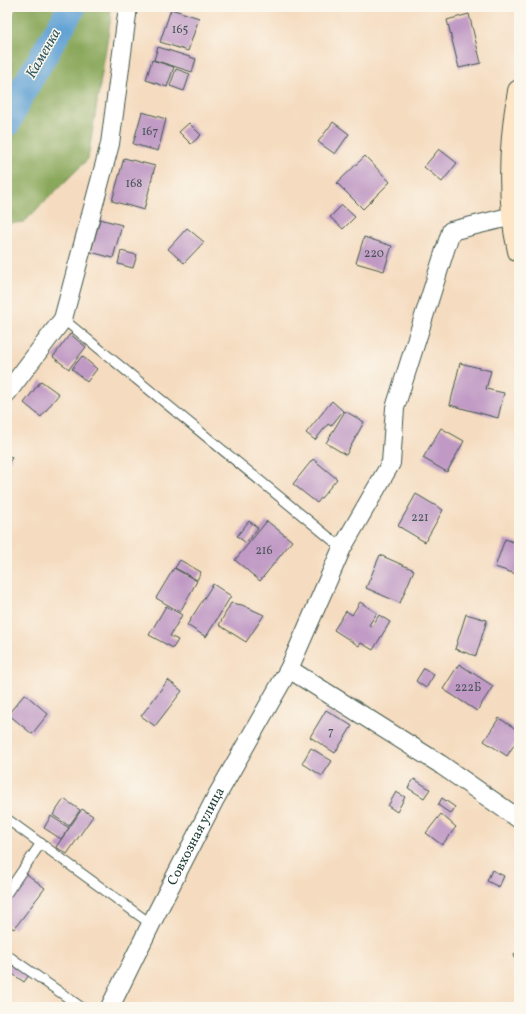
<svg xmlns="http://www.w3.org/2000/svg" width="526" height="1014" viewBox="0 0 526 1014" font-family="Vollkorn,serif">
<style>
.forest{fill:#8aa85b;stroke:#547248}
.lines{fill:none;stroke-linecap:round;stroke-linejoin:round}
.river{stroke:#61a1d4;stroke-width:28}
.building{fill:#c09ac5}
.lane-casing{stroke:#3f5549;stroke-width:11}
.street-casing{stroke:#3f5549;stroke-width:20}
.secondary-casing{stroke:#3f5549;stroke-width:24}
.lane{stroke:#fff;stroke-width:9}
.street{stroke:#fff;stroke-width:18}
.secondary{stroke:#fde5c5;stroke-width:22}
.labels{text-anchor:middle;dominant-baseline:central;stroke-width:3;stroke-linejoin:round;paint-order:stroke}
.number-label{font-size:12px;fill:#475458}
.street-label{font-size:14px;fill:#1f3d34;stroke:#fbf7ec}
.water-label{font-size:15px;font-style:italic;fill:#335b64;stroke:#fbf7ec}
</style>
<rect width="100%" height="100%" fill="#fbf7ec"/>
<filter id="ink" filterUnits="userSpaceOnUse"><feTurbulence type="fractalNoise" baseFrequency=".025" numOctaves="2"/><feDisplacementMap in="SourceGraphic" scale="8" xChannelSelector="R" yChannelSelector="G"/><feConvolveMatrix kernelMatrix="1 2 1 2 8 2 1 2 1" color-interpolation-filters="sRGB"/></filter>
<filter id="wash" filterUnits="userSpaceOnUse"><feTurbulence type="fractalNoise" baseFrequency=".012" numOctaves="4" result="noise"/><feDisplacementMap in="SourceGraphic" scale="16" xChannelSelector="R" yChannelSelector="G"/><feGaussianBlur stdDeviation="0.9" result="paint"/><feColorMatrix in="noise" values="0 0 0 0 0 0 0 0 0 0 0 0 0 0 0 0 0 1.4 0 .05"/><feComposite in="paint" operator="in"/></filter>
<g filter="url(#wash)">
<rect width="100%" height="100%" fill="#f5dcc0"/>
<polygon class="forest" points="17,7 109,7 111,17 88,159 24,222 7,224 7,27"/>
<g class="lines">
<polyline class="river" points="7,123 19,97 72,7"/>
</g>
<g id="blocks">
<g class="building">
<polygon points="171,9 199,18 188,51 160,42"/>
<polygon points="469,14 481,63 459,68 447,20"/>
<polygon points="158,47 196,59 192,72 154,60"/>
<polygon points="152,60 174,67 167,87 146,80"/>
<polygon points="176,69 190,74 184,91 170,86"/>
<polygon points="142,112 166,119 158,151 133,144"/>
<polygon points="333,122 349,134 335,154 318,142"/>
<polygon points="189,123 201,135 191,144 179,132"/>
<polygon points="439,149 457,163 442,182 424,167"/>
<polygon points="365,156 390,182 363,209 337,183"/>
<polygon points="124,158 155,166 144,210 112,201"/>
<polygon points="342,205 355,217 343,229 330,217"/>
<polygon points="100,219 122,225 113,258 91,252"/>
<polygon points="187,228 204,242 184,263 168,249"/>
<polygon points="364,237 392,246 384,271 356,263"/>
<polygon points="121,251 137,255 133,268 118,264"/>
<polygon points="70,334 86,347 69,369 53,357"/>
<polygon points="82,356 97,369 87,382 72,369"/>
<polygon points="460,363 491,371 486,389 504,393 498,418 450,405"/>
<polygon points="41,381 59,394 41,417 24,403"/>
<polygon points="332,401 343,411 331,426 328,424 315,440 306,433"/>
<polygon points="345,411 364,422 346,455 326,443"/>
<polygon points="441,428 464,441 447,472 423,458"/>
<polygon points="7,454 12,458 7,465"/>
<polygon points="313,459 337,479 317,503 293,484"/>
<polygon points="416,494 443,510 425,542 398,526"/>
<polygon points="249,521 258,528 246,543 237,536"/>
<polygon points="267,521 292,541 260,581 235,560"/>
<polygon points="505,539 519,544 519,575 495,567"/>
<polygon points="380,555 414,570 400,603 366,588"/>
<polygon points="180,560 201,572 197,580 175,568"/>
<polygon points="174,568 197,581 180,612 156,598"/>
<polygon points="213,584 231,596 206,637 187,625"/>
<polygon points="360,602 377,613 369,625 372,627 379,615 390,622 373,650 361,643 359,646 334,630 346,611 352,615"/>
<polygon points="231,603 242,605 264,615 246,642 219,625"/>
<polygon points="166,606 182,615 170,636 178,640 173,648 149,635"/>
<polygon points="466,614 487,620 476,656 455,649"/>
<polygon points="459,664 493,686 477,711 443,689"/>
<polygon points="424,668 434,675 426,688 416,681"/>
<polygon points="168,680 182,691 155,726 141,716"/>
<polygon points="25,694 48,714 32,734 8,714"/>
<polygon points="326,710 352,726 335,753 310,737"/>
<polygon points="499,718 519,731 519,737 507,756 484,741"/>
<polygon points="311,748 332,761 322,776 302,763"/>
<polygon points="414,779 430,789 424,798 408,788"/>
<polygon points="396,792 405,797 397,812 388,806"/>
<polygon points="442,798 455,807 451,814 438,805"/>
<polygon points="64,799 80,810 69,826 53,815"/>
<polygon points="82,809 93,816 67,854 56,847"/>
<polygon points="441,814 456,827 442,845 426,833"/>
<polygon points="51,816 69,828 61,839 44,828"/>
<polygon points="492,870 504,876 499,887 487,881"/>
<polygon points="24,872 45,888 14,929 7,924 7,894"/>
<polygon points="519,952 519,972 518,972 514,954"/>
<polygon points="15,959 32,971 24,982 7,970"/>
</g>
</g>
</g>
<g filter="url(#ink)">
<use href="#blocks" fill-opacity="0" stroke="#3f5549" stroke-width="1"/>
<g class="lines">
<g class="lane-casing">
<g id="lane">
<polyline points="63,319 342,548"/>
<polyline points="7,819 151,924"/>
<polyline points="7,893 41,843"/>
<polyline points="7,955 81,1007"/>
</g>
</g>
<g class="street-casing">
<g id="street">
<polyline points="7,393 63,319 110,144 128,7"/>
<polyline points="289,669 440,764 519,819"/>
<path id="s1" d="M110,1007L151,924L215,799L289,669L342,548L391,463L395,408L451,231L513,216"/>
</g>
</g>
<g class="secondary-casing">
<path id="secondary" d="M519,91C510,143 507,199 519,251"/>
</g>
<use href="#lane" class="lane"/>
<use href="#street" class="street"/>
<use href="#secondary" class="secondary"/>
</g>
</g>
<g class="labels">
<g class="number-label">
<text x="180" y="30">165</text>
<text x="150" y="132">167</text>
<text x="134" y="184">168</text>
<text x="374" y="254">220</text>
<text x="420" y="518">221</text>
<text x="264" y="551">216</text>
<text x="468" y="688">222Б</text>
<text x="331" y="732">7</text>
</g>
<g class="street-label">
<text stroke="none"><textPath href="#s1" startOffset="191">Совхозная улица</textPath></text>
</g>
<g class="water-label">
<text transform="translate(44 54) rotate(-60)">Каменка</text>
</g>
</g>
<rect width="526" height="1014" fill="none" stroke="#fbf7ec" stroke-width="24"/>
</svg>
